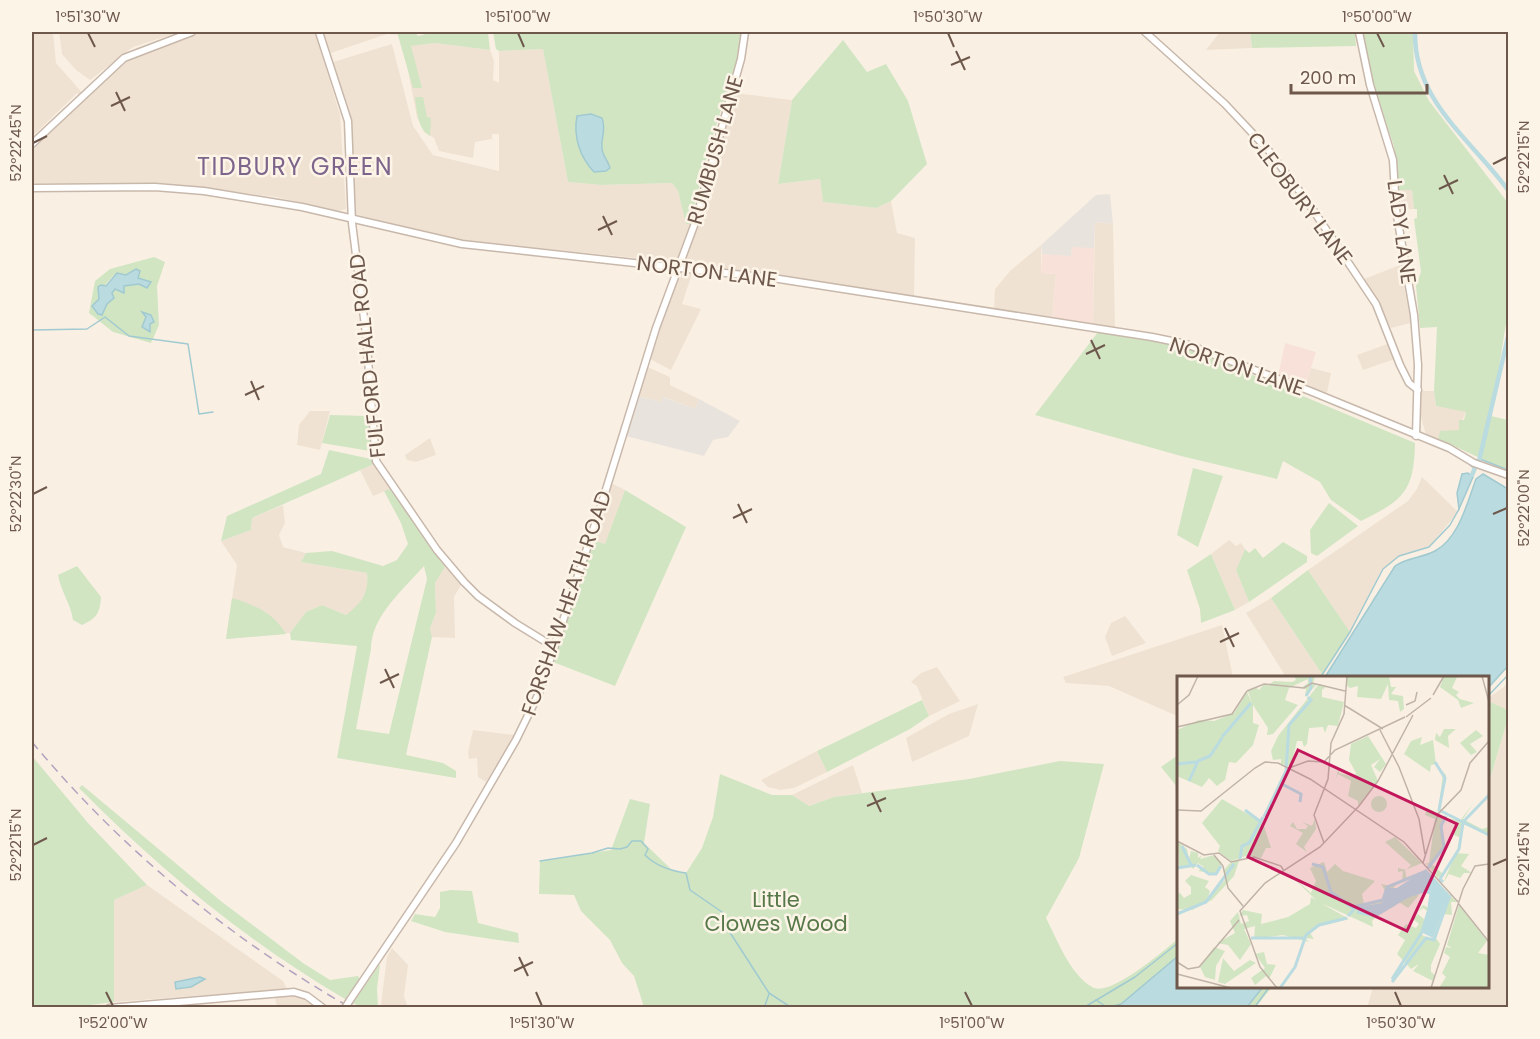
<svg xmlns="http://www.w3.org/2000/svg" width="1540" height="1039" viewBox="0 0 1540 1039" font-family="Poppins,sans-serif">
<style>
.residential{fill:#f0e2d2}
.commercial{fill:#f8e1d8}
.industrial{fill:#e9e3dd}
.green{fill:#d1e5c3;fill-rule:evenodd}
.water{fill:#badbe0;stroke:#a1cad0;stroke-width:1.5}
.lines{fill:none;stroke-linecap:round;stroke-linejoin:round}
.stream{stroke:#a1cad0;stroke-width:1.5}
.canal{stroke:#badbe0;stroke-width:4.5}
.tertiary-casing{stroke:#c8b8ab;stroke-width:9}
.tertiary{stroke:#fff;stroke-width:6}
.rail{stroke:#b3a3c0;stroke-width:1.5;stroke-dasharray:9 6;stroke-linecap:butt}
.tertiary-bridge-casing{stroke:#c8b8ab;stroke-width:9;stroke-linecap:butt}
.tertiary-bridge{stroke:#fff;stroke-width:6}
.ticks{fill:none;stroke:#6e584c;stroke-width:2}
.labels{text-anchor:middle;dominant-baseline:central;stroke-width:5;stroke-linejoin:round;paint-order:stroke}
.street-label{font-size:21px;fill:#6e584c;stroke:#fdf4e8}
.park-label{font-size:21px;fill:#577848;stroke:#fdf4e8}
.quarter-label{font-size:24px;letter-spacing:1.5px;fill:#7d648b;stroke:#fdf4e8}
.inset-river{fill:none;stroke:#badbe0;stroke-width:3}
.inset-road{fill:none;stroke:#c1b3a7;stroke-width:1.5}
.view{fill:#c2185b;fill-opacity:0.15;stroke:#c2185b;stroke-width:3}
.inset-edge{fill:none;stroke:#6e584c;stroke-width:3}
.neatline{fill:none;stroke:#6e584c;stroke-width:2}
.ticks-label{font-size:15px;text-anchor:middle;fill:#6e584c}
</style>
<rect width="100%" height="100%" fill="#f9f0e3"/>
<g class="residential">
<polygon points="32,32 53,32 56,63 85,96 135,55 201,32 315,32 340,115 346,209 338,211 276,197 177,185 32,183 32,151 83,99 77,93 32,137"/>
<polygon points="59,32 180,32 133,47 90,80 76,70 62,54"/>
<polygon points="323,32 414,32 403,35 387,34 331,53"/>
<polygon points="1220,32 1250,32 1252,48 1206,50"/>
<polygon points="435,43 490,50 494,61 493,80 499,83 499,51 543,49 568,182 601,185 672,183 678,191 686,223 690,224 676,262 459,240 354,214 352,121 333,62 392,44 413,126 433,155 499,171 499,134 492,134 492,139 475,142 473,158 439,151 434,138 424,132 417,117 404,50 407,46"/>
<polygon points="734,93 792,100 778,184 820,179 823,202 877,208 891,201 897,233 915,238 914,297 682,263"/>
<polygon points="1412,189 1414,209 1400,210 1398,190"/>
<polygon points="1095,222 1113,224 1115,328 1093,324"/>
<polygon points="1041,245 1041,273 1056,274 1052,318 994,309 995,289 1010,271"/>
<polygon points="1400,265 1411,323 1391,328 1364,279"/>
<polygon points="679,269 693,271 682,304 701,309 671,370 648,358"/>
<polygon points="1390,343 1395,359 1363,370 1357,355"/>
<polygon points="647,367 670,377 670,385 699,399 695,409 664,397 661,402 637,396"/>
<polygon points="1311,368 1331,373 1327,393 1305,386"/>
<polygon points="1420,391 1434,391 1436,406 1466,411 1459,430 1438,441 1426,435 1420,413"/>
<polygon points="310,411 330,411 320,450 297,445 299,425"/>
<polygon points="430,438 436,455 416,462 407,460 405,455"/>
<polygon points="374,464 390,489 373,496 360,470"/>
<polygon points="1422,477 1458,512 1429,547 1399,556 1382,569 1350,632 1308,570 1408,501 1417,489"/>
<polygon points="611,483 625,490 605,545 592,540"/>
<polygon points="283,505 285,523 279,535 283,547 306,553 301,562 367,573 368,588 359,606 346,615 322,605 306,612 290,633 226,639 237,565 221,541 251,530 252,518"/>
<polygon points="1229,540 1236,546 1241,543 1245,549 1236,570 1249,602 1235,610 1211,554"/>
<polygon points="445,567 461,585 454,597 455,638 432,637 430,628 436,613 435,583"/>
<polygon points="1271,598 1322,674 1319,677 1286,677 1246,613"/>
<polygon points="1125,616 1146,643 1112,656 1105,637 1111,623"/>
<polygon points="1222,625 1233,677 1178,678 1177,716 1109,686 1066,683 1063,677"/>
<polygon points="937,667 960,701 929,716 917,686 911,682 921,673"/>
<polygon points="1508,680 1508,710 1488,701 1488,698 1504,687"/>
<polygon points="978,704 969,736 912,762 906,738 949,714"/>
<polygon points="1508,718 1508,999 1506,1007 1367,1008 1373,987 1488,986 1488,798 1491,789 1488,787"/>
<polygon points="473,730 515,735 486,782 478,777 477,758 469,759 468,752"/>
<polygon points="817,751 827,772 794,788 780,790 768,787 761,780"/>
<polygon points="853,765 862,793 834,797 808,806 792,795"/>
<polygon points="147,885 283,981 287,989 114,1002 114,900"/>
<polygon points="392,948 408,965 404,996 407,1005 416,1007 384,1007 381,1004 387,957"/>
<polygon points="274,995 297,995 315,1007 277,1007"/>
</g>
<g class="commercial">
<polygon points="1072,246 1094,248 1093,324 1052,318 1056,274 1041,273 1042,254 1071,256"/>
<polygon points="1285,343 1316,352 1305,386 1278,376"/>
</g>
<g class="industrial">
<polygon points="1110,194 1113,224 1095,222 1094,248 1072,247 1071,256 1042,254 1041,245 1096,195"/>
<polygon points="637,396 661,402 663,397 695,409 699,399 740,421 728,437 713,440 704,456 626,436"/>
</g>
<g class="green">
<polygon points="397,32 415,32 418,36 433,32 488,32 490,50 435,43 411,46 422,88 413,88"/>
<polygon points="493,32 741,32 738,56 709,148 690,224 686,224 678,191 672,183 601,185 568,182 543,49 499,51 496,49"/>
<polygon points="1250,32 1355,32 1356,46 1252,48"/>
<polygon points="1362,32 1413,32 1414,71 1429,101 1508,203 1508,311 1491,416 1508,420 1508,471 1454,446 1438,441 1440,431 1459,430 1459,420 1464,420 1466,412 1436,406 1434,391 1437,327 1420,328 1416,286 1421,272 1414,219 1417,218 1417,209 1414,209 1412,190 1398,190 1394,146 1374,88"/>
<polygon points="843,40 867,72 886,64 908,101 927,164 891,201 877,208 823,202 820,179 778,184 792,100"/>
<path d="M415,97H423L427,117L431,118L430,136C417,128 417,111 415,97Z"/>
<path d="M154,257L165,262L157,286L159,325L151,343L113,332L89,313L95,281L110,269ZM132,271L138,278L150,282L123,286L121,292L115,289L102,314L96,302L99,299L98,293L114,275H126Z"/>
<path d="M1098,332L1186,347L1415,443C1414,491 1404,500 1361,521L1331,500L1320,482L1283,461L1277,479L1181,456L1035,415Z"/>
<polygon points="330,415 370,416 370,451 322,443"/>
<polygon points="329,450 371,459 374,464 252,518 251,530 221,541 227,516 321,474"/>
<polygon points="1193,468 1223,476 1198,547 1177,535"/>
<path d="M390,489L445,567L435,583L436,613L430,628L432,637L406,755L443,763L456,771V778L337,758L357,646L291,640L290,633L306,612L322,605L346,615C362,603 369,593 367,573L301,562L306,553L332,551L383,566L397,560L408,544L401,523L384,491ZM424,566L427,579L389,734L356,729L371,649C371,616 404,589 424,566Z"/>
<polygon points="625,490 686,527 615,686 553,662 592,540 605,544"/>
<polygon points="1329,503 1358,526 1317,556 1311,553 1310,530"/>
<polygon points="1283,542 1307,556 1307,562 1249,602 1236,570 1245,549 1249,553 1255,548 1263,558"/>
<polygon points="1211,554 1235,610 1201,623 1200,609 1187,570"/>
<path d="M77,566L101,597C100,613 97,618 82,625L73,620C71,604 61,592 58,575Z"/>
<polygon points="1308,570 1350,632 1322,674 1271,598"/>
<path d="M232,598C255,605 274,613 286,634L226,639Z"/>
<polygon points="922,700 929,716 910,729 827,772 817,751"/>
<polygon points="1488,701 1508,710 1508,718 1488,786 1491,789 1488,798"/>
<polygon points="1178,755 1178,788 1161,767"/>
<polygon points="32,756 88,823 147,885 114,900 114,1002 74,1007 32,1007"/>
<path d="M1060,761L1104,764L1079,858L1046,918C1058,941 1069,973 1092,987C1110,998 1164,950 1178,939V956L1121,1004L1109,1007H644L634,976L622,963L610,940L581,911L574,895L539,894L540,861L611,850L630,799L650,804L644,843L672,870L686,873L702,848L713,817L720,774L772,795H792L809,806L834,797L969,779Z"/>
<path d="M82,785L222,902L303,963L330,980L358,976L360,980L345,999C247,942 158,868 79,788Z"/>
<polygon points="451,890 472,891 478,923 518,933 519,943 445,932 411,921 415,914 435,917 440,908 440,892"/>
<polygon points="380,964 377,989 378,1007 361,1007 353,1003"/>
<polygon points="1263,987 1272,987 1256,1007 1247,1007"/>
</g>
<g class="water">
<path d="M591,114L602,118C607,133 600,137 602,149C603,156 608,161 610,168L606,171L594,172C580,157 573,137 577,116Z"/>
<polygon points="136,269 140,271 138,278 151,282 147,288 139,284 124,286 124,293 115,289 112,293 114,298 107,304 102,315 98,314 92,306 99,299 98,287 101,285 106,286 117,273 126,275"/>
<polygon points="142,312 151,315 154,322 150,324 150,332 142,327 146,317"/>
<polygon points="1468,473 1473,477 1459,509 1457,493 1462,474"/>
<path d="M1483,474L1508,489V666L1488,688V678L1325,677L1395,566C1408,557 1422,558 1435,551C1459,538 1467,503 1476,479Z"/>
<polygon points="1178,956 1178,986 1263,987 1247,1007 1109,1007 1121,1004"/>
<polygon points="200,977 205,979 191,987 176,989 175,982"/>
</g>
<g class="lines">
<g class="stream">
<polyline points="32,330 87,329 105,317 129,336 188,344 199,414 213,412"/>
<polyline points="1480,459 1508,470"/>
<polyline points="1470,465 1475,469"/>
<polyline points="1320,678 1350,632 1383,569 1399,556 1429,547 1450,525 1459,509"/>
<polyline points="1488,696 1508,675"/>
<path d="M540,861L592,853L608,848L620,849L627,847L632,841H641L648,849L645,855C656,866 671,871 686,873L690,890L722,912L729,931L769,993L792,1008"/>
<polyline points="1096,1000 1108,1008"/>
<polyline points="764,1008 769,994"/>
<polyline points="821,1008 827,1008"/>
<polyline points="1083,1008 1135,977 1178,943"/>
<polyline points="1254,1008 1270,986"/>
</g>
<g class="canal">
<path d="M1415,32C1414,102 1471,139 1508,190"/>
<polyline points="1479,461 1508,337"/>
<polyline points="1472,475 1475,468"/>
</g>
<g class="tertiary-casing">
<g id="tertiary">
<polyline points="319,32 348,121 352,223 366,334 376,461 437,550 464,582 478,596 515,623 554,647"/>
<polyline points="1145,32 1225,104 1269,151 1307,201 1376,304 1400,365 1409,383 1418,390"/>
<polyline points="1359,32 1370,85 1393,160 1396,210 1414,315 1418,365 1416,436"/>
<polyline points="32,144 124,58 192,32"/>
<polyline points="32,188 155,187 204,191 302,207 462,244 779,279 1152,337 1186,344 1310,391 1449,448 1474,463 1508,475"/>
<polyline points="350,1000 456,843 516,740 539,693 600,509 656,328 695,223 741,59 745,32"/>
<polyline points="109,1008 294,992 307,996 323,1008"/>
</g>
</g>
<use href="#tertiary" class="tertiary"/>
<path class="rail" d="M32,742C122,850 229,938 351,1008"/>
<g class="tertiary-bridge-casing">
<polyline id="tertiary-bridge" points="345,1008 350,1000"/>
</g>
<use href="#tertiary-bridge" class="tertiary-bridge"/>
</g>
<path class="ticks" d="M88,33L95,47M518,33L524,47M948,33L954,47M1377,33L1384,47M956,51L965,70M951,65L970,57M116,92L125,111M111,106L130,97M33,143L47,136M1493,164L1507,157M1444,175L1453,194M1439,189L1458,180M603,216L612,235M598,230L617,221M1091,340L1100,359M1086,354L1105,345M251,381L259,400M245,395L264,386M33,494L47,487M738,504L747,523M1493,514L1507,508M733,518L752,509M1225,628L1234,647M1220,642L1239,633M385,669L394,688M380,683L399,674M872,793L881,812M867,806L886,798M33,845L47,838M1493,865L1507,859M519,957L528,976M514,971L533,962M106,992L113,1006M536,992L542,1006M965,992L972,1006M1395,992L1401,1006"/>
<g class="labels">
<g class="street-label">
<text transform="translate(715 150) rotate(-74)">RUMBUSH LANE</text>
<text transform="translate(1300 198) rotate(53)">CLEOBURY LANE</text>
<text transform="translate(1402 232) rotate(82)">LADY LANE</text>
<text transform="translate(707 271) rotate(7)">NORTON LANE</text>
<text transform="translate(367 356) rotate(-96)">FULFORD HALL ROAD</text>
<text transform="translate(1237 366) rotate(19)">NORTON LANE</text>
<text transform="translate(566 603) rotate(-71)">FORSHAW HEATH ROAD</text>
</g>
<g class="park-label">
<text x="776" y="899">Little<tspan x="776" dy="24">Clowes Wood</tspan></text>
</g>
<g class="quarter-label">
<text x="295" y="166">TIDBURY GREEN</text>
</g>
</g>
<g transform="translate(1177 676)">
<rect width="312" height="312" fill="#f9f0e3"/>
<path d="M117,0L138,1L136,7L140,8L128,21L129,13L124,12L131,7V3L112,12L108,24L121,29L96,58L90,59L91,52L76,29V47L82,49L76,69L59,87L52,86L48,104L40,110L32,102L25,111L0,100V54L22,44L37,45L57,37L70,16L75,27L71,15L79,11L82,14L87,8L97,11L91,9L97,5L115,6L119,4ZM170,0H212L214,11H219L214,18L226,20L227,33L223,36L221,25L212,24L211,8L204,23L180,21L181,10L173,12L169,9ZM267,0H287L280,1L275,12L282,16L279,19L283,23L297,27L284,32L281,24L263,11ZM142,8L150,10L145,14V21L167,26L161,50L151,49L148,57L146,51L132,52L130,68L127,71L125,65H120L114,90L104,88V83L96,84L94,75L101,60ZM267,53H279L271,60L272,72L258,64L259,57L263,61ZM299,54L306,60L293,68L300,76L294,79L283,67ZM191,60L209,88L203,96L197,91L203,83L194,89L201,105L181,130V125L171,120L174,105L161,98L159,102L162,90V97L176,101L179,97L172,84L174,68ZM245,61L243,69L256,64L259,88L269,99L260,138L267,141L263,149L266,170L255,188L266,198L261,202L249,187H252L258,143L248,139L250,132L261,137L266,97L259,88L254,89L253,96L227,78L234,65ZM194 128a8 8 0 1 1 16 0a8 8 0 1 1-16 0ZM45,123L86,147L94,172H89L84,182L69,180L54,185L41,175L43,170L25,147ZM297,126L286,143L305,153L312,151V160L286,148L284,162L275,158L279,146L272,142L283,145ZM138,143L139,153L127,171L130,176L119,168L126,157L113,150L116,146L120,153H129L131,150L125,146L135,150ZM218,161L245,187L228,194L230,204L225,206L226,195L221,196V192L229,194L234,189L208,166ZM1,166L10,173L12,183L14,175L21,177V182L25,179L23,183L37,179L45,187L39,198L21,195L27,191L21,187L16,193L13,189L2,192ZM279,177L292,178L284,190L295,197H287L283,202L272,198L266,207ZM63,182L57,200L35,224L15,234L0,233V218L3,217L7,222L14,218V211L8,205L14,199L32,205L28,211L33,215L31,222L48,204L47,194L52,188ZM147,186L150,196L158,188L166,195L198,205L185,218L187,228L208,222L209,216L204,208L215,210L221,206L205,227L180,231L182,236L198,239L218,229L217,219H242L231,232L222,226L218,230L202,238L195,245L196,251L144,227L172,243L140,251L133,257L137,263L128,262L132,266L106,259L77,263L78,250L67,253L74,268L63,284L51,269L40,267L58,257L53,245L61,236L64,248L72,245L70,239L62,240L66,234L85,238L84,248L111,241L133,228L134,221L139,224L113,199L134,217L139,205L133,192ZM272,218L280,226H274L275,239L266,238L259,262L263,268L254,289V296L258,299L256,305L236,295L242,288L234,293L220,278L228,264L221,259L229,248L239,252L242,248L236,243L241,238L248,244L250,235L246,232L241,236L246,229L252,232L244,258L253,264L256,262ZM282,229L310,265L301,277L312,279V312H262L269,301L265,297L273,281L267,277L269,271L275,272L270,269ZM37,271L48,275L39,290L38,304L28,301L23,291ZM87,276L90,288L99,289L92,303L89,300L78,309L74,302L88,292L78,278ZM46,282L57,295L73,284L79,287L48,308L41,306Z" fill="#d1e5c3"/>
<path d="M249,193L272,218L256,262L246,257L254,215L233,218L198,239L180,235V231L205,227L211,212H220Z" fill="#badbe0"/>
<path class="inset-river" d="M129,20L134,12L133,0M45,61L74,27M258,86L268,102L262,134L312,159M0,88L19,86M12,105L21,85L33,80L45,62M103,107L124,118L123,126M68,134L84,146M87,141L109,95L112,49L134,24L131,21M287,145L312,119M5,170L14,189M63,183L65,170L72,167L86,141M135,188L146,191L154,216L176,232M20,189L32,198H39L44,190M0,192L19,189M251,192L267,171L264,150L269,140M266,206L263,203L282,173L286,147M180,236L198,240L231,220L247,215L254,217L252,232M0,238L29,226L57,188M171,240L180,230L206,224L210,211L247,196M74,262H127M215,303L245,256L251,236M215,306L249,262L257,264L273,219M103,312L118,291L129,259L142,249L170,242"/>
<path class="inset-road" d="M305,0L312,26M70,15L87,8L127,12L135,7L168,15M256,19L267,0M0,29L12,19L21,0M167,29L206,53M229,29L238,25L240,16M229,41L254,22M0,51L55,38L70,15M203,54L222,91L242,143L248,178M112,92L131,85L147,86L158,74L228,41M0,134L24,135L78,92L88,86L101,87L133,103L227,166L281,226M0,165L27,179L42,177L54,186L77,181L104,190L107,195M147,167L137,139L151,103L154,67L167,38L170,0M37,179L46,190L51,212L66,230M246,187L261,138L284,114L293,87L312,65M281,227L312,266M0,286L11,293L22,291L62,244M0,298L54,312M100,312L83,291L63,235L88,207L143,171L182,130L201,105L236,39M254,312L286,213L298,190L312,188"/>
<path class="view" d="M121,74L280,148L230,255L71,181Z"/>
<rect width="312" height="312" class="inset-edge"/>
</g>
<rect width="1540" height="1039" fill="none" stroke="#fdf4e8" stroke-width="66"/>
<path d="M1291 84v9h136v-9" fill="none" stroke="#6e584c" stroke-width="3"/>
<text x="1300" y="84" font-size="18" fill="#6e584c" stroke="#fdf4e8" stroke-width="4.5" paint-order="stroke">200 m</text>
<rect x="33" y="33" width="1474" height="973" class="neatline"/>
<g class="ticks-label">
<text x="88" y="22">1°51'30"W</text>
<text x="518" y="22">1°51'00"W</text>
<text x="948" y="22">1°50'30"W</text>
<text x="1377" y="22">1°50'00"W</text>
<text transform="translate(16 143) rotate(-90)" y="5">52°22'45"N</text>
<text transform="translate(1524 157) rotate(-90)" y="5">52°22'15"N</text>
<text transform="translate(16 494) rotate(-90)" y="5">52°22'30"N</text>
<text transform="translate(1524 508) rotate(-90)" y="5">52°22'00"N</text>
<text transform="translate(16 845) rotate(-90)" y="5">52°22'15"N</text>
<text transform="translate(1524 859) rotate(-90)" y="5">52°21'45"N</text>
<text x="113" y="1028">1°52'00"W</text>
<text x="542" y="1028">1°51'30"W</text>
<text x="972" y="1028">1°51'00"W</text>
<text x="1401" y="1028">1°50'30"W</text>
</g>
</svg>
